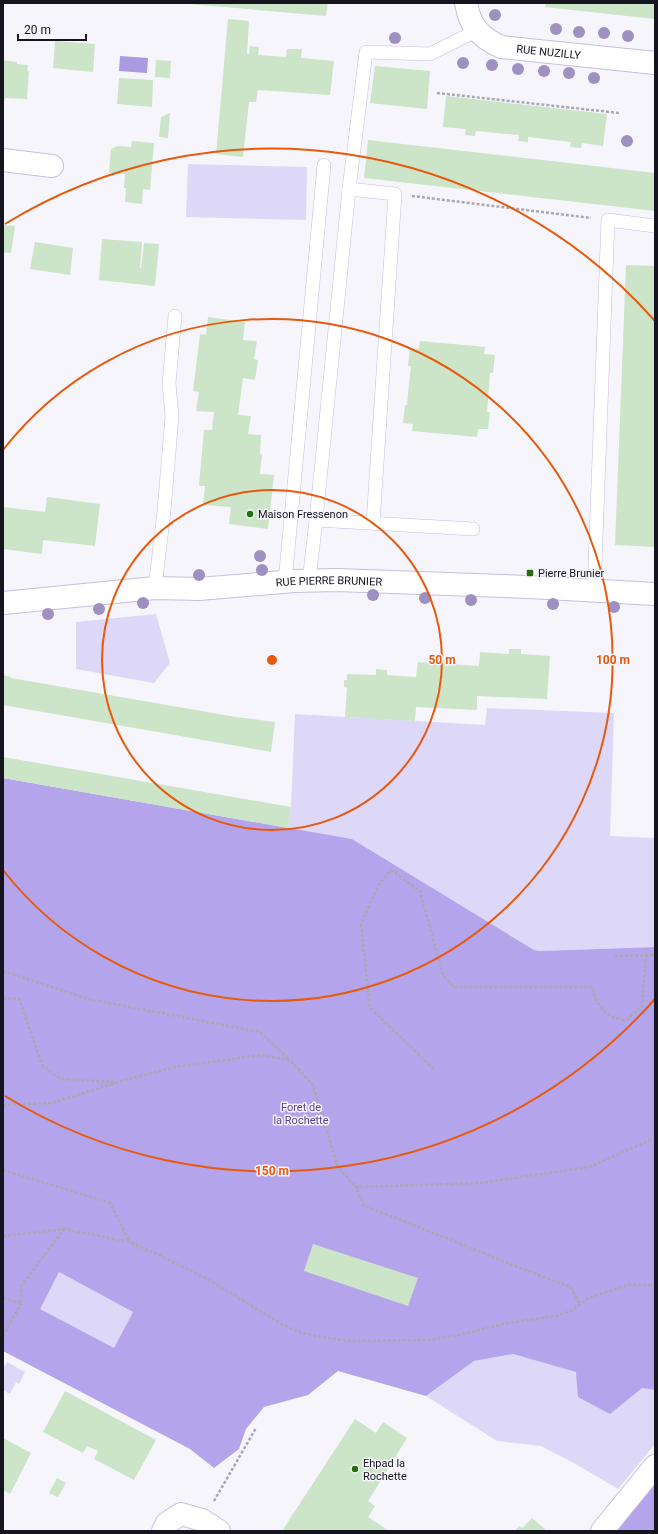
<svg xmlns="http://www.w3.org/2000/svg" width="658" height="1534" viewBox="0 0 658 1534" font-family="Roboto,sans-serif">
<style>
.green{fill:#ddd7f8}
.forest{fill:#b4a4eb;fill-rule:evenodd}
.water{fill:#aa9ae0}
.building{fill:#cce4c7}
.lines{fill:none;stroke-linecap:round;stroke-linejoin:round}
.service-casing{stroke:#c5bedf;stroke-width:14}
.minor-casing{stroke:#c5bedf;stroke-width:24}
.path{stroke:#a9a8b0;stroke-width:2.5;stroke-dasharray:3 2;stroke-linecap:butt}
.service{stroke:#fff;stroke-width:13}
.minor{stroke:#fff;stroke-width:22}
.tree{fill:#9f90c2}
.ring{fill:none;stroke:#e8590c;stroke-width:2}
.poi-dot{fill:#256f10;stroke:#f6f5fc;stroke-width:1.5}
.labels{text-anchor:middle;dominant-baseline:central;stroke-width:3;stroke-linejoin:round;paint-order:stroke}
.street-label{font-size:11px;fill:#16141f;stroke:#f6f5fc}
.poi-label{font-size:11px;fill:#16141f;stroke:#f6f5fc;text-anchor:start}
.park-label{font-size:11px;fill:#583e92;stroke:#f6f5fc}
.centre{fill:#e8590c;stroke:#f6f5fc;stroke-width:2}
.ring-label{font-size:12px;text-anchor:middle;font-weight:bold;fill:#e8590c;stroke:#f6f5fc;stroke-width:3;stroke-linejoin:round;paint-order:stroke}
</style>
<rect width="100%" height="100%" fill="#f6f5fc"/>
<g class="green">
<polygon points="188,164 307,167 306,220 186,217"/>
<polygon points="156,614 170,663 154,683 76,669 76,622"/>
<polygon points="487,708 614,713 610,836 655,838 655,947 539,951 534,950 352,839 288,828 291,807 295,714 485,725"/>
<polygon points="59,1272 133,1312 114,1349 39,1309"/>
<polygon points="513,1354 576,1372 655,1390 655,1444 618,1489 574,1463 541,1446 497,1441 426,1396 474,1361"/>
<polygon points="7,1362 25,1372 19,1384 16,1382 10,1394 3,1390 3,1369"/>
</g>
<g class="forest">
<path d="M3,778L352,839L534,950L539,951L655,947V1390L642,1388L610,1414L578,1397L576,1372L513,1354L474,1361L426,1396L338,1371L308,1395L264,1407L246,1429L239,1449L214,1468L190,1449L3,1351ZM59,1272L133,1312L114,1348L40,1309Z"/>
<polygon points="655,1481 655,1531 615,1531"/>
</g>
<polygon class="water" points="120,56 148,58 147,73 119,71"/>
<g class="building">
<polygon points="190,3 328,3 326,16 190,4"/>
<polygon points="546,3 655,3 655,19 545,7"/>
<polygon points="228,19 249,21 247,54 249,54 250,46 259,47 258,55 286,57 287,49 302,49 301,58 334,61 330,95 258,90 256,102 249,102 243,157 216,154"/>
<polygon points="55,41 95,44 93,72 53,68"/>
<polygon points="3,60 17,62 17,64 28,65 27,71 29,71 27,99 5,98 3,103"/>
<polygon points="156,60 171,61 170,78 155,77"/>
<polygon points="375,66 430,71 427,109 370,103"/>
<polygon points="119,78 153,80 152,107 117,104"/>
<polygon points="446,96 607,114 603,146 582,143 581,148 570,147 571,142 528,137 528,142 518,141 519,135 476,131 475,136 465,135 466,129 443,127"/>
<polygon points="170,113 168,138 159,137 161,117"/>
<polygon points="368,140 655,173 655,211 364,178"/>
<polygon points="132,141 154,143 150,190 143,189 142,204 125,202 126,188 124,188 125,174 109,173 111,149 117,146 131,147"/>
<polygon points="3,225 15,226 11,253 3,252"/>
<polygon points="102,239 142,242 140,268 141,268 144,243 159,244 155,286 99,280"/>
<polygon points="35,242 73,248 70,275 30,269"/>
<polygon points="626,265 655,266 655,547 615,545"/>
<polygon points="208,317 245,322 243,340 257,341 254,359 258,360 255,380 243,378 238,415 251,416 248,434 261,435 260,454 262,454 260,474 274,475 268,529 229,524 231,507 203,505 205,486 199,486 204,430 212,430 214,412 196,411 199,392 193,391 200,334 206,335"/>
<polygon points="420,341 485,347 484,354 495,355 493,373 490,373 487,412 490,412 488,429 478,429 477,437 412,431 413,424 403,423 405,405 407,405 409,384 411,366 408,366 410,348 419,349"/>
<polygon points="47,497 100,504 95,546 43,540 42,554 3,549 3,507 45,512"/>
<polygon points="509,649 521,649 521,654 550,656 547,699 477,696 477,710 416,707 415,721 345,717 347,688 344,687 344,680 347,680 347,674 376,675 376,669 387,670 387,675 416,677 418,662 438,664 438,659 449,659 449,664 479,666 480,652 509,654"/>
<polygon points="3,675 11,677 11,678 236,717 275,722 271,752 3,705"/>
<polygon points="3,757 291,807 288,828 3,778"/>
<polygon points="313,1244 418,1278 408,1306 304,1271"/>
<polygon points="65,1391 156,1440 134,1480 94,1459 98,1451 87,1446 83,1453 43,1432"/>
<polygon points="355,1419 376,1433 383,1422 407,1438 368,1501 375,1506 368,1517 389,1531 282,1531"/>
<polygon points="3,1438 31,1453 10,1494 3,1490"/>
<polygon points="57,1478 66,1483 58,1497 49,1493"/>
<polygon points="532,1518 547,1531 515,1531 519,1526 522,1528"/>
</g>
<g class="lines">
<g class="service-casing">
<g id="service">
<polyline points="349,189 395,194 373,523"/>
<polyline points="316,520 349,189 366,52 430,54 476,31"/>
<polyline points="309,581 316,520 473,529"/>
<polyline points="285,582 324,165"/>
<polyline points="155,588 164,511 172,416 169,383 175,316"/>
<polyline points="594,591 608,220 655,226"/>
</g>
</g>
<g class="minor-casing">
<g id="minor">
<path id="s1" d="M466,3C470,27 480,37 501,47L655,63"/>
<polyline points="3,160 52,166"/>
<path id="s2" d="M3,603L155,588L199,589L294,581L337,580L529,587L655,594"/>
<polyline points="163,1531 167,1523 181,1514 202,1520 219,1531"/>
<polyline points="602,1531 655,1466"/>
</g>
</g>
<g class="path">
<polyline points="437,93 619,113"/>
<polyline points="412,196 591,218"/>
<polyline points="615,956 655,955"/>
<polyline points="3,971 88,999 260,1032 289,1059"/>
<polyline points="3,998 19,999 42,1065 60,1079 115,1082"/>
<path d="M434,1069L370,1008L361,924L378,886L391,870L420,891L443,976L454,987H593C595,1006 607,1019 626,1020L642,1007L646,955"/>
<polyline points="3,1105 52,1103 118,1082 175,1067 260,1055 290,1060 313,1085 338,1167 356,1187"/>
<polyline points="3,1170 110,1203 129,1241"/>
<polyline points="3,1236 65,1229 129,1242 161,1256 209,1280 283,1325 302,1333 321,1337 351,1341 427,1340 454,1336 502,1324 556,1316 571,1311 588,1298 597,1295 629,1285 655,1285"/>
<polyline points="3,1298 21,1303 21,1286 64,1229"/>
<path d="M579,1303L571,1287C502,1262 434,1232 364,1206L356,1187L481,1183L589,1167L655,1138"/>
<polyline points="3,1336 21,1303"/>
<polyline points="214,1501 256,1428"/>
</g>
<use href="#service" class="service"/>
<use href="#minor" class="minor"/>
</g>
<g class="tree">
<circle cx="495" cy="15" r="6"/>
<circle cx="556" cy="29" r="6"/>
<circle cx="579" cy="32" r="6"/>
<circle cx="604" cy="33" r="6"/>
<circle cx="628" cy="36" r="6"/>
<circle cx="395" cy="38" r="6"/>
<circle cx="463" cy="63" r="6"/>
<circle cx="492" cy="65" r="6"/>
<circle cx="518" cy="69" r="6"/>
<circle cx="544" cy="71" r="6"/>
<circle cx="569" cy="73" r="6"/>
<circle cx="594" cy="78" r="6"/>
<circle cx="627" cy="141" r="6"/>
<circle cx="260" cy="556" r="6"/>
<circle cx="262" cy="570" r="6"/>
<circle cx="199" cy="575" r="6"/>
<circle cx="373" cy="595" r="6"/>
<circle cx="425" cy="598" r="6"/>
<circle cx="471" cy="600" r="6"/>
<circle cx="143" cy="603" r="6"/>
<circle cx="553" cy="604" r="6"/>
<circle cx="614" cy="607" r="6"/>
<circle cx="99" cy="609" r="6"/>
<circle cx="48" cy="614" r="6"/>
</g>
<g class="ring">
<circle cx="272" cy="660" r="170"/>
<path d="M3 450A341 341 0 1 1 3 870"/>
<path d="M655 999A511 511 0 0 1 5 1096M5 224A511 511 0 0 1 655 321"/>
</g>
<g class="poi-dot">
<circle cx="250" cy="514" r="4"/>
<rect x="526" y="569" width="8" height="8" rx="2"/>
<circle cx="355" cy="1469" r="4"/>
</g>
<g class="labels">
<g class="street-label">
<text stroke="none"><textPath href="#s1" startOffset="107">RUE NUZILLY</textPath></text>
<text stroke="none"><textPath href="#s2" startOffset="327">RUE PIERRE BRUNIER</textPath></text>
</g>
<g class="poi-label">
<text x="258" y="514">Maison Fressenon</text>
<text x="538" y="573">Pierre Brunier</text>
<text x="363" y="1463">Ehpad la<tspan x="363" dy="13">Rochette</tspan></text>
</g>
<g class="park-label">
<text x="301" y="1107">Foret de<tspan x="301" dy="13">la Rochette</tspan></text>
</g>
</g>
<circle cx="272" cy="660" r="6" class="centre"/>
<g class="ring-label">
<text x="442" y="664">50 m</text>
<text x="613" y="664">100 m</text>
<text x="272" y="1175">150 m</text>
</g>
<rect width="658" height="1534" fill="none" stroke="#16141f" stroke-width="8"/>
<path d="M18 34v6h68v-6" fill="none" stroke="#16141f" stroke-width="2"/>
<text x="24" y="34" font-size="12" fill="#16141f" stroke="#f6f5fc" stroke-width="3" paint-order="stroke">20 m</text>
</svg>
